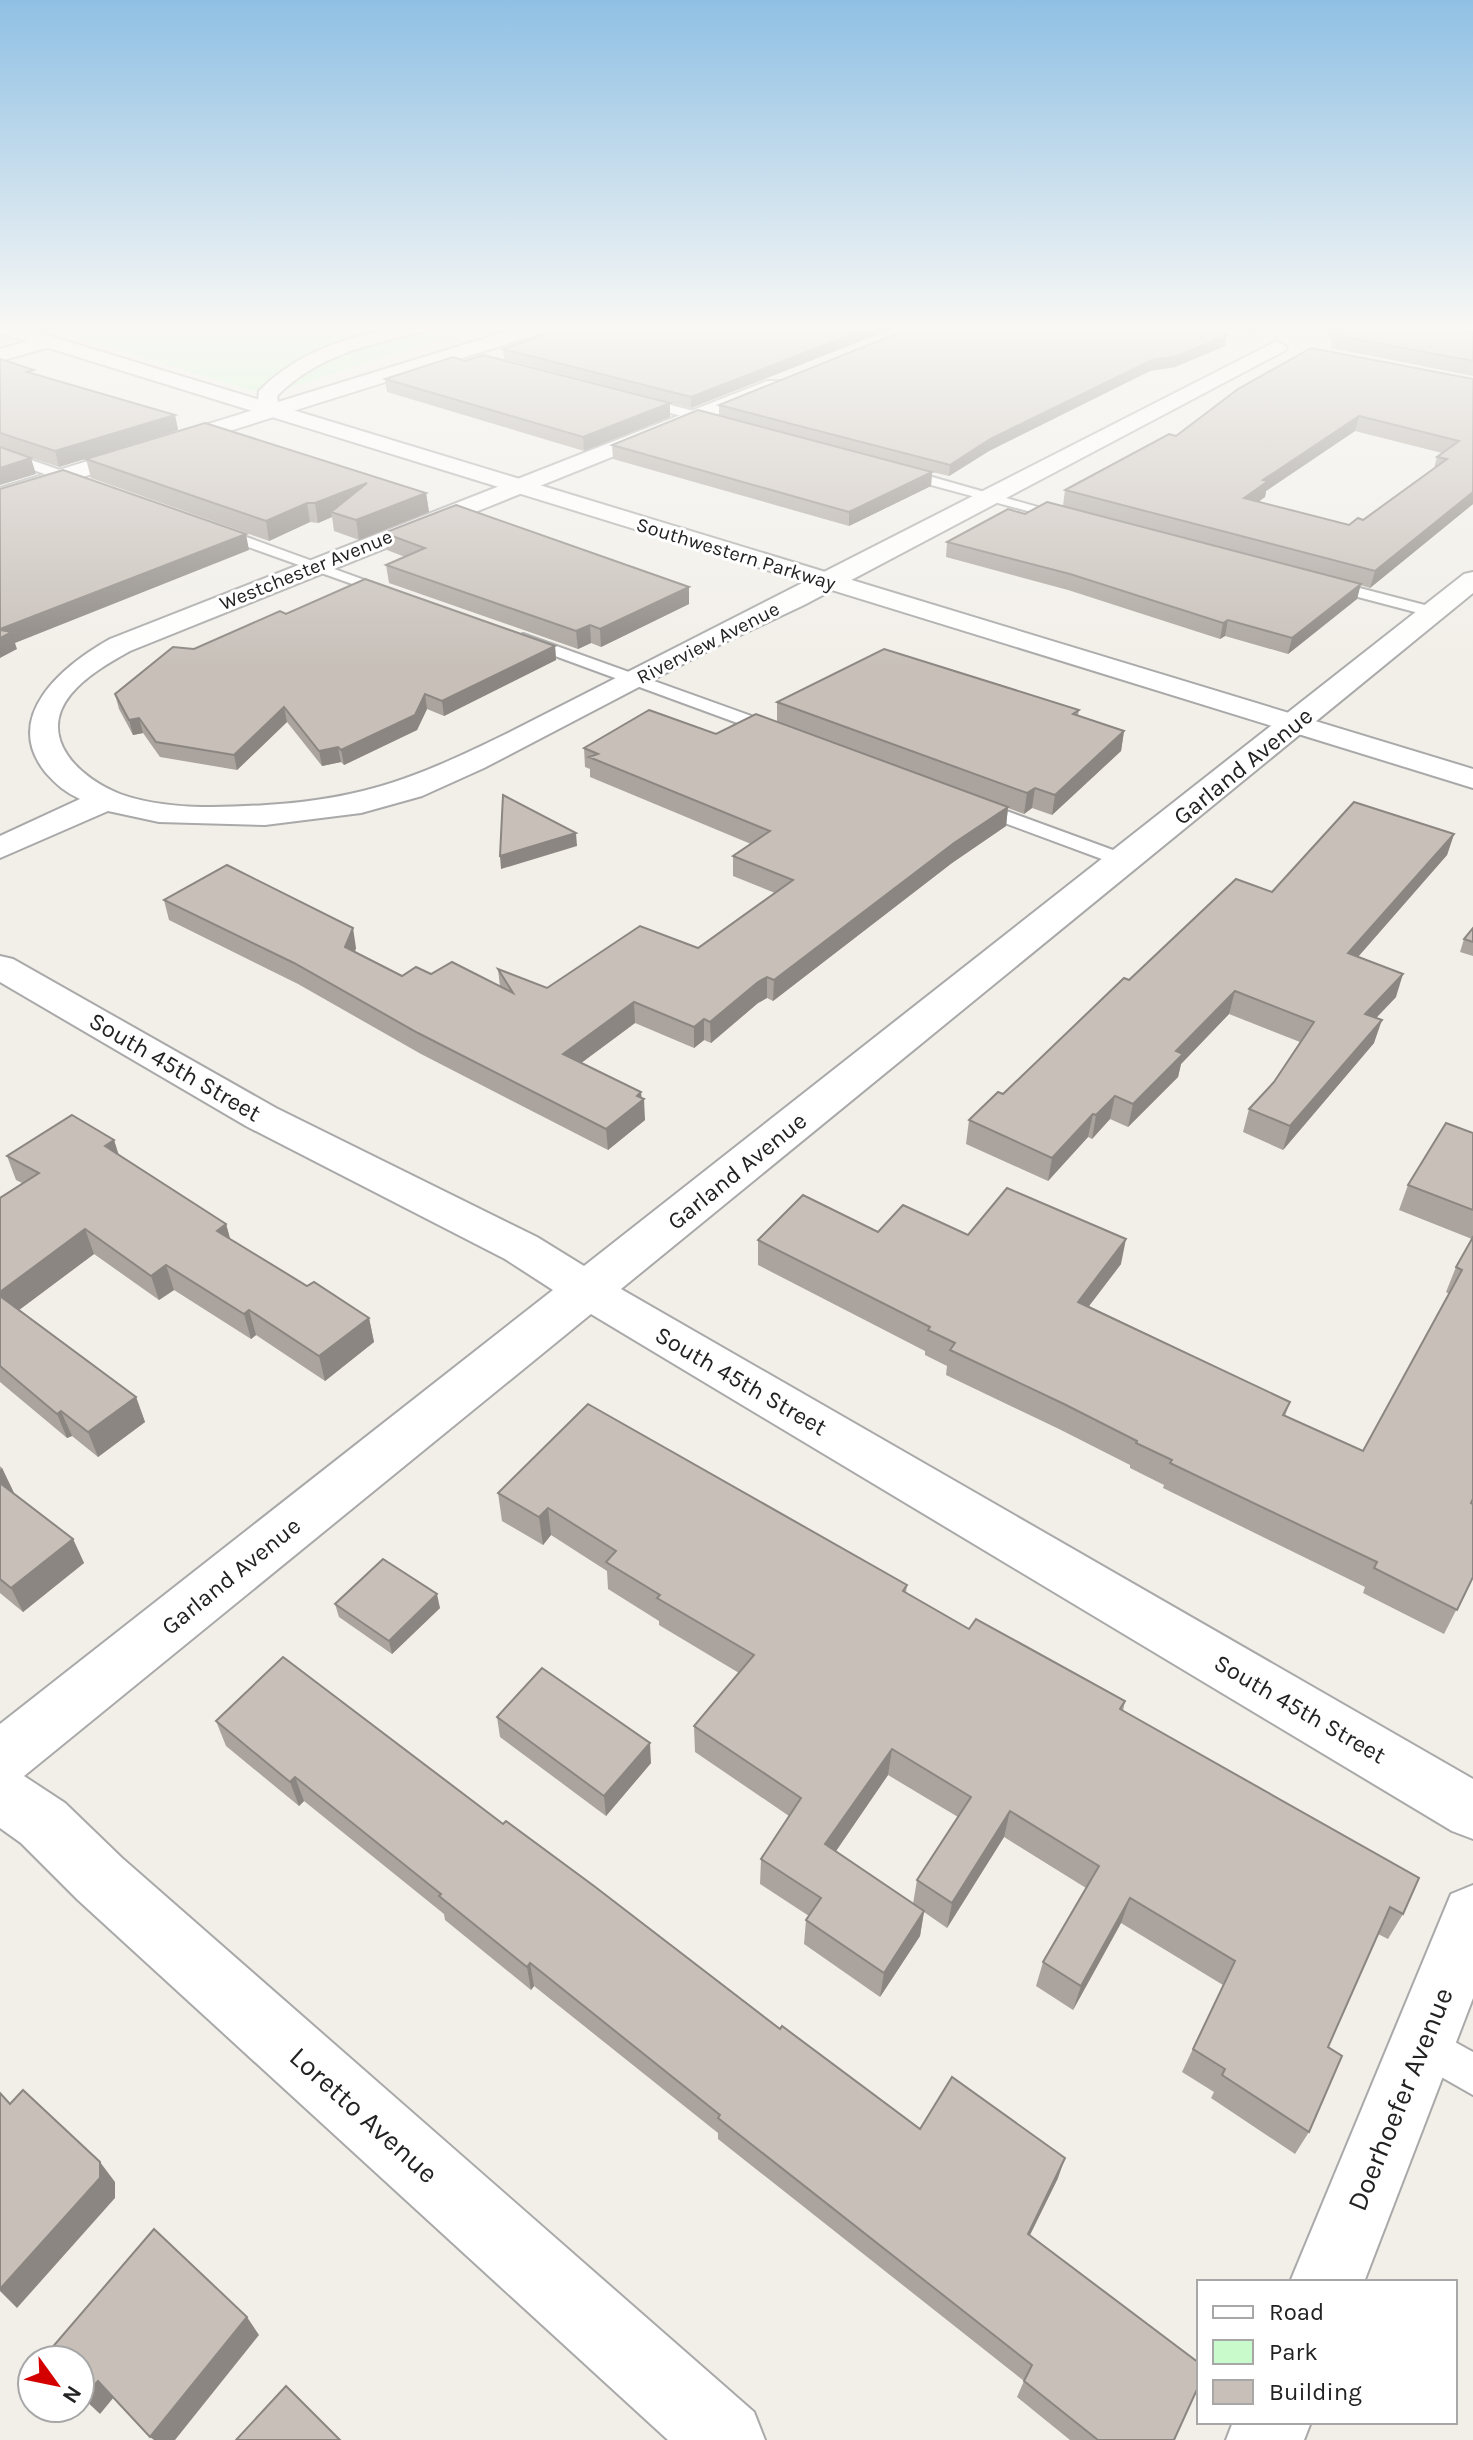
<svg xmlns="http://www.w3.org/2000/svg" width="1473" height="2440" viewBox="0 0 1473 2440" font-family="Karla,sans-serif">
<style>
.park{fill:#c8facc}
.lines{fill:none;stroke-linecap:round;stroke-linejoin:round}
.service-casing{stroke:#a9a9a9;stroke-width:4}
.minor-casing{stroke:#a9a9a9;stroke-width:4}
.tertiary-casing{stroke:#a9a9a9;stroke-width:4}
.service{fill:#fff;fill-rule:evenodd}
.minor{fill:#fff;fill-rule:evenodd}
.tertiary{fill:#fff;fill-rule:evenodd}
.wall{fill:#aba49e;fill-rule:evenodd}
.shaded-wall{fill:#8b8681}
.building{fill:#c7bfb8;stroke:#8b8681;stroke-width:2;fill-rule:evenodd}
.labels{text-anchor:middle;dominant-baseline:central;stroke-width:6;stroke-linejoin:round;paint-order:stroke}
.far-street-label{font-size:20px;fill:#222;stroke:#fff}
.street-label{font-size:24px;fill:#222;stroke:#fff}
.near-street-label{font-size:28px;fill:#222;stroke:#fff}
</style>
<rect width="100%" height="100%" fill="#f2efe9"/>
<polygon class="park" points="43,327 477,327 267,395"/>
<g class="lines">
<g class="service-casing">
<g id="service">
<polygon points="637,396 724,419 725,422 719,426 633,403 633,397"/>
<polygon points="0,449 88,480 90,483 78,486 0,458"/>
<polygon points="894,469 904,469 1073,517 1061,520 894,475"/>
<polygon points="209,527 219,527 400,593 386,596 209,533"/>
<polygon points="1325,579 1440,609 1442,612 1434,617 1320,587 1320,581"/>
<polygon points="523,634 782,727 785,731 776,736 770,735 517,642 515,639"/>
<polygon points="974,799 1132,857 1135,861 1125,867 1118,865 967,809 964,805"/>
<polygon points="1422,2024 1473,2052 1473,2095 1408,2058 1402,2044 1408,2030"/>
</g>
</g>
<g class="minor-casing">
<g id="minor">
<path d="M394,327H427L425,331C371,344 317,355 277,396L278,402L521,327H550L548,331L0,503V488L257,409L259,391C296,353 343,339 394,327Z"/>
<polygon points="47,336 54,338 57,342 54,346 0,361 0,349"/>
<path d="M1277,341L1287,347L1284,351L804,605L723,643L484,768L422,796L361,813L265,825L159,822L108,811L0,858V836L80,799C65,792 57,785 46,773C0,716 64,665 110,639L767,381H781L784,385L781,389L130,651C109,663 87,675 71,694C35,738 81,779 120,794C164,810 220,808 266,805C366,799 420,776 508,733Z"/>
<polygon points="1473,572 1473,593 621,1289 1473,1779 1473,1839 1452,1831 591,1314 24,1776 65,1803 122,1858 754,2412 765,2440 668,2440 78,1900 21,1843 0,1828 0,1724 553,1290 505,1259 246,1126 0,982 0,956 13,959 276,1108 537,1237 584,1266 1464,574"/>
<polygon points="1473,1885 1473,1998 1364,2282 1290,2282 1451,1894"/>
<polygon points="1233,2422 1311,2422 1304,2440 1226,2440"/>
</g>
</g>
<g class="tertiary-casing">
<polygon id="tertiary" points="0,327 20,327 1473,769 1473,788 0,333"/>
</g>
<use href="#service" class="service"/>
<use href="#minor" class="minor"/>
<use href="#tertiary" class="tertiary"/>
</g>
<g class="wall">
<polygon points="896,327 691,408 504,359 503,349"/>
<polygon points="1221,327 1268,327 1253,333"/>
<polygon points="1325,327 1439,327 1473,333 1473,376 1331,348 1332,341"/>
<polygon points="1227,335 1225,346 1175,367 1150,371 989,451 949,476 932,472 931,486 849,526 613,459 612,445 719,416 719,405"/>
<polygon points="0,359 35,374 175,415 178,430 59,467 0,447"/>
<polygon points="465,361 670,403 670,417 584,451 387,392 385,379"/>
<path d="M1473,379V504L1370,588L1360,585L1357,599L1288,654L1225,636L1220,639L1068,590L946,557L947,542L1025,514L1063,506L1065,490L1176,436ZM1355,431L1442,453L1437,457L1434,468L1363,520L1349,525L1258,502L1265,497L1266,491Z"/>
<polygon points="86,459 426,493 429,512 359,540 334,531 332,517 318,523 310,522 269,541 91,478"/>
<polygon points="384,533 689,587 689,604 601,647 591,643 578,649 389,583 386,565 405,557 387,550"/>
<polygon points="286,614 555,646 556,660 444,716 427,709 417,730 344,765 341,762 322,766 287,722 237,770 160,757 143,733 133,735 119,709 115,694 194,649"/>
<polygon points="777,702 1079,710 1078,716 1124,731 1121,751 1052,815 1032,808 1024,814 1008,808 1006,826 952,863 773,1001 767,998 758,1003 711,1043 704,1040 694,1048 635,1023 581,1063 641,1098 645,1120 608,1150 421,1054 298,984 169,920 164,900 356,948 355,952 402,976 431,974 500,987 498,969 547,988 698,948 775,893 733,876 733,856 751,844 590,777 590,769 585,767 584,748 716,734 777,722"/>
<polygon points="1454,834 1447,855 1358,957 1396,997 1376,1018 1374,1043 1283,1150 1243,1132 1249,1109 1274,1082 1300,1042 1229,1014 1181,1064 1178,1077 1128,1127 1110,1119 1092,1139 1088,1137 1048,1181 966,1144 969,1120 1003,1094 1129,980 1272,892"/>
<polygon points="1473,928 1473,956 1460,952 1464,939"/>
<polygon points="1473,1133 1473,1577 1444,1634 1363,1593 1365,1587 1163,1488 1164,1485 1130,1468 1130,1465 1059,1429 946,1375 947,1366 925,1355 925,1351 758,1265 758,1240 878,1232 968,1235 1121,1264 1089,1306 1290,1402 1285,1416 1363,1451 1449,1294 1446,1292 1456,1267 1472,1239 1399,1210 1408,1185"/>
<polygon points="114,1140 118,1154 226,1224 230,1239 307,1286 369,1318 374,1342 325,1381 256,1335 251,1339 174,1290 159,1300 94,1254 19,1310 136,1397 145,1422 98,1457 72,1436 67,1438 0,1382 0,1198 22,1183 16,1180 7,1156"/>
<polygon points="0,1466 2,1468 14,1493 73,1539 84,1563 23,1612 0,1593"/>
<path d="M498,1493L907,1585L906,1593L969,1629L1125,1701L1123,1711L1403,1914L1388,1939L1378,1934L1328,2047L1309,2132L1295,2154L1211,2098L1214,2092L1182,2072L1223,1985L1121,1923L1073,2010L1036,1986L1043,1962L1086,1888L1004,1837L947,1928L924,1912L920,1936L880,1997L804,1944L806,1920L809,1916L760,1884L761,1859L789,1816L695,1752L694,1726L739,1673L659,1625V1621L608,1589L607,1571L551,1535L543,1545L502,1521ZM888,1775L958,1817L917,1880L913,1904L836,1851Z"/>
<polygon points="335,1604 440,1608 392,1654 339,1617"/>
<polygon points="497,1717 651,1763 606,1816 500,1737"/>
<polygon points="216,1721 503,1824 780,2029 920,2129 1058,2178 1030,2235 1174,2440 1070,2440 1017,2397 1024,2381 718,2139 718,2133 534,1986 531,1990 445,1920 444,1914 304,1801 299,1806 226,1746"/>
</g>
<g class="shaded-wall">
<polygon points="870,327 896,327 691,408 691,397"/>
<polygon points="1254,327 1268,327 1253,333"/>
<polygon points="1227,335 1225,346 1175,367 1150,371 989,451 949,476 950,465 990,439 1152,360"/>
<polygon points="670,403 670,417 584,451 583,437"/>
<polygon points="175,415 178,430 59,467 55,451"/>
<polygon points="1359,416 1355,431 1266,491 1265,497 1241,514 1244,498 1263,480"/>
<polygon points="31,458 36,474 0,485 0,468"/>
<polygon points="932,472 931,486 849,526 849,512"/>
<polygon points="367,483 331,512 332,517 318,523 315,503"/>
<polygon points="1473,492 1473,504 1370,588 1375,571"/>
<polygon points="426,493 429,512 359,540 356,520"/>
<polygon points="307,503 310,522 269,541 266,521"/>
<polygon points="246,534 249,550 15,643 17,649 0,658 0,629"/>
<polygon points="1361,584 1357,599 1288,654 1292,638"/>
<polygon points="689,587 689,604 601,647 600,629"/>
<polygon points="1228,620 1225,636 1220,639 1223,623"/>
<polygon points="590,625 591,643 578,649 576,631"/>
<polygon points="555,646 556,660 444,716 442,701"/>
<polygon points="425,694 427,709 417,730 344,765 341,750"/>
<polygon points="284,707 287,722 237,770 234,755"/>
<polygon points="139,718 143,733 133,735 129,720"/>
<polygon points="1124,731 1121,751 1052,815 1055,795"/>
<polygon points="338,747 341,762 322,766 319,751"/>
<polygon points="1035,788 1032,808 1024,814 1027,793"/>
<polygon points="1008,807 1006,826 952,863 773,1001 774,980 954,843"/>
<polygon points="576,833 577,846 501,869 500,856"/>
<polygon points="1454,834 1447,855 1342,975 1348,953"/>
<polygon points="353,928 356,948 348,968 345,947"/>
<polygon points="1403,974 1396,997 1358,1037 1365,1014"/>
<polygon points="767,977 767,998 758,1003 711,1043 710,1022 758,982"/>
<polygon points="1235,991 1229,1014 1181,1064 1178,1077 1128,1127 1133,1104 1176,1051"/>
<polygon points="634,1002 635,1023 565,1075 563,1054"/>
<polygon points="704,1019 704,1040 694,1048 694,1027"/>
<polygon points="1382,1020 1374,1043 1283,1150 1290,1126"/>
<polygon points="641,1092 642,1101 644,1099 645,1120 608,1150 606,1129"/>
<polygon points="1115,1096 1110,1119 1092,1139 1096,1115"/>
<polygon points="1093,1114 1088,1137 1048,1181 1052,1158"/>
<polygon points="114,1140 122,1165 105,1146"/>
<polygon points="226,1224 233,1249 217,1231"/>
<polygon points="85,1229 94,1254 7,1319 0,1301 0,1292"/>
<polygon points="1126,1239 1121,1264 1073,1327 1078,1302"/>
<polygon points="166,1265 174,1290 159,1300 151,1276"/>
<polygon points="249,1310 256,1335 251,1339 244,1314"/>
<polygon points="369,1318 374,1342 325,1381 319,1356"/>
<polygon points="136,1397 145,1422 98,1457 88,1432"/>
<polygon points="61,1411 72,1436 67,1438 57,1414"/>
<polygon points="2,1468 14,1493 0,1495 0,1470"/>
<polygon points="548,1508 551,1535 543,1545 539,1517"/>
<polygon points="73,1539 84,1563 23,1612 11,1588"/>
<polygon points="437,1594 440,1608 392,1654 389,1641"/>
<polygon points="650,1743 651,1763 606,1816 604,1796"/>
<polygon points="892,1749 888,1775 823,1870 825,1844"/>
<polygon points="295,1777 304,1801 299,1806 290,1782"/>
<polygon points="1010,1811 1004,1837 947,1928 952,1903"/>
<polygon points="1130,1898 1121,1923 1073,2010 1081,1986"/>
<polygon points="924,1911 920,1936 880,1997 884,1973"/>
<polygon points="530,1963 534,1986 531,1990 527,1967"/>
<polygon points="1065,2158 1058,2178 1021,2253 1028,2234"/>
<polygon points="100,2162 115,2182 115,2198 17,2308 0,2291 0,2289"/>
<polygon points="247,2317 259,2335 175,2440 154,2440 150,2437"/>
<polygon points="98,2381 114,2397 100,2414 83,2398"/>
</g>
<g class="building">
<polygon points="566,327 870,327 691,397 503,349"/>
<polygon points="913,327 1184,327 1227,335 1177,356 1152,360 990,439 950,465 719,405"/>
<polygon points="1335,327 1439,327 1473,333 1473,361 1334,335 1338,332"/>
<path d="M1311,348L1473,379V492L1375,571L1065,490L1169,434L1176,436L1238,389ZM1359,416L1459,441L1437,457L1447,459L1363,520L1358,518L1349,525L1244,498L1268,481L1263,480Z"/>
<polygon points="483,355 670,403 583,437 385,379 453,357 465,361"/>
<polygon points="0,359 34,370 27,372 175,415 55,451 0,433"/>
<polygon points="698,410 932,472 849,512 612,445"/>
<polygon points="205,423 426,493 356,520 331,512 367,483 315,503 307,503 266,521 86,459"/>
<polygon points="0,447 31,458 0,468"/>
<polygon points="63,470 246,534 0,629 0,489"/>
<polygon points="1047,502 1361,584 1292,638 1228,620 1223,623 1070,574 947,542 1008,509 1025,514"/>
<polygon points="456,505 689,587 600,629 590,625 576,631 386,565 425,548 384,533"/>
<polygon points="365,579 555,646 442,701 425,694 415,715 341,750 338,747 319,751 284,707 234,755 156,742 139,718 129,720 115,694 173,647 194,649 280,611 286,614"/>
<polygon points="0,630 12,632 0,638"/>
<polygon points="884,649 1079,710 1073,714 1124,731 1055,795 1035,788 1027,793 777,702"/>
<polygon points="649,710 716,734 756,714 1008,807 954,843 774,980 767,977 758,982 710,1022 704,1019 694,1027 634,1002 563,1054 641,1092 637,1096 644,1099 606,1129 418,1033 294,963 164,900 227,865 353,928 345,947 402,976 416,967 431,974 452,962 513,993 498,969 547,988 640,926 698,948 793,880 733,856 770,831 589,757 598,754 584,748"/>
<polygon points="503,795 576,833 500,856"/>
<polygon points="1354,802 1454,834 1348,953 1403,974 1365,1014 1382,1020 1290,1126 1249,1109 1274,1082 1314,1022 1235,991 1176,1051 1183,1054 1133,1104 1115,1096 1096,1115 1093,1114 1052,1158 969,1120 998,1092 1003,1094 1124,978 1129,980 1236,879 1272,892"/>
<polygon points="1473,928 1473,942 1464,939"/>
<polygon points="72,1115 114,1140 105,1146 226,1224 217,1231 307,1286 314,1282 369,1318 319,1356 249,1310 244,1314 166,1265 151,1276 85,1229 0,1292 0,1198 39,1173 7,1156"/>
<polygon points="1446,1123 1473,1133 1473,1210 1408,1185"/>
<polygon points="1007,1188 1126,1239 1078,1302 1290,1402 1283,1415 1363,1451 1462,1270 1456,1267 1473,1237 1473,1499 1471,1503 1473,1504 1473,1577 1457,1610 1374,1568 1377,1562 1170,1463 1172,1460 1136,1443 1137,1441 1064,1404 950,1350 955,1343 928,1330 930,1327 758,1240 803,1195 878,1232 903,1205 968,1235"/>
<polygon points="0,1296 136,1397 88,1432 61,1411 57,1414 0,1366"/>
<polygon points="588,1404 907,1585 903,1591 969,1629 976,1619 1125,1701 1120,1709 1419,1878 1403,1914 1390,1907 1328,2047 1342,2056 1309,2132 1222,2075 1225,2069 1193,2049 1235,1961 1130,1898 1081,1986 1043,1962 1099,1866 1010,1811 952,1903 917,1880 971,1797 892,1749 825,1844 924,1911 884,1973 806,1920 821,1898 761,1859 801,1798 694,1726 754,1655 657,1598 660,1595 606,1562 616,1551 548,1508 539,1517 498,1493"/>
<polygon points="0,1483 73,1539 11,1588 0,1579"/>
<polygon points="383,1559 437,1594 389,1641 335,1604"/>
<polygon points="283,1657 503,1824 506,1821 594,1886 780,2029 782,2026 920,2129 952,2077 1065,2158 1028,2234 1199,2363 1199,2385 1174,2440 1098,2440 1024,2381 1032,2365 718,2118 720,2115 530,1963 527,1967 439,1896 441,1894 295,1777 290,1782 216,1721"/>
<polygon points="542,1668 650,1743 604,1796 497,1717"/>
<polygon points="23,2090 100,2162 100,2178 0,2289 0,2093 10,2104"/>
<polygon points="154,2229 247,2317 150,2437 98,2381 83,2398 80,2395 80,2360 47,2360 44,2357"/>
<polygon points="286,2386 340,2440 236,2440"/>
</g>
<linearGradient id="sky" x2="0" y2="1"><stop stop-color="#8fc0e4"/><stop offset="0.49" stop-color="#f9f8f5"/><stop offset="1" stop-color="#f9f8f5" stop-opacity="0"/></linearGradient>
<rect width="1473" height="669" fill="url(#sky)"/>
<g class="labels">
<g class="far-street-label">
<text transform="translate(736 554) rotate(17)">Southwestern Parkway</text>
<text transform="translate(306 570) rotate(-22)">Westchester Avenue</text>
<text transform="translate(708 643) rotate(-27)">Riverview Avenue</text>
</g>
<g class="street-label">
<text transform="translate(1243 766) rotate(-39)">Garland Avenue</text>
<text transform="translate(175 1067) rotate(30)">South 45th Street</text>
<text transform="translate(737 1171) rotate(-39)">Garland Avenue</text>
<text transform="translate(741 1381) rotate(30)">South 45th Street</text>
<text transform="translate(231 1576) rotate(-39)">Garland Avenue</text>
<text transform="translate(1300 1709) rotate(30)">South 45th Street</text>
</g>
<g class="near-street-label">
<text transform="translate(1400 2099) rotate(-68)">Doerhoefer Avenue</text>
<text transform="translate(364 2115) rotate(42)">Loretto Avenue</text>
</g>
</g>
<rect x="1197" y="2280" width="260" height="144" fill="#ffffff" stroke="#a7a7a7" stroke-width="2"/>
<rect x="1213" y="2306" width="40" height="12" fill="#ffffff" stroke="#a7a7a7" stroke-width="2"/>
<text x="1269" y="2320" font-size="24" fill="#222222">Road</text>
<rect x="1213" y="2340" width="40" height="24" fill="#c8facc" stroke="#a7a7a7" stroke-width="2"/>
<text x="1269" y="2360" font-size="24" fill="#222222">Park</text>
<rect x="1213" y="2380" width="40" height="24" fill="#c7bfb8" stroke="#a7a7a7" stroke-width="2"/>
<text x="1269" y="2400" font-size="24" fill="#222222">Building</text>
<g transform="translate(56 2384) rotate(123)"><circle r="38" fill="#ffffff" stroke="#a7a7a7" stroke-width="2"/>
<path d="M0-6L14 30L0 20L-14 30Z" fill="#d40000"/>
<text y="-12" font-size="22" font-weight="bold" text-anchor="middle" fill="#222222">N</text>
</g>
</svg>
